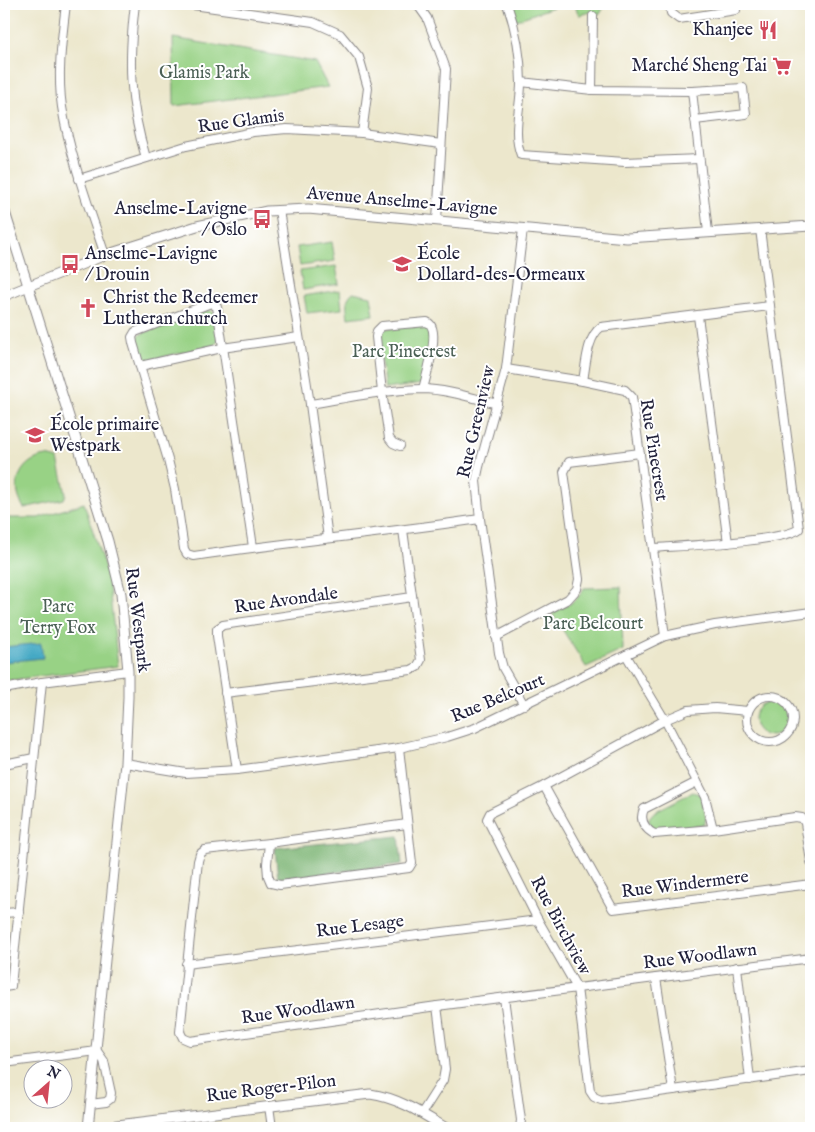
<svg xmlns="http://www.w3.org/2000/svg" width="815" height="1132" viewBox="0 0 815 1132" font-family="'IM FELL English',serif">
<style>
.green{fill:#98d285;stroke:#5d7a60}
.forest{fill:#7ab472;stroke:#4e6b56}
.water{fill:#45a9c4;stroke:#346680}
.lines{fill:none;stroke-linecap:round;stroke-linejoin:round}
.minor-casing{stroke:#878484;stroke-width:10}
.tertiary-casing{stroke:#878484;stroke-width:11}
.minor{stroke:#fff;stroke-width:8}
.tertiary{stroke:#fff;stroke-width:9}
.labels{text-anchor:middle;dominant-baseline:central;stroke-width:4;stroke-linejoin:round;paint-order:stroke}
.poi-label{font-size:18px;fill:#22223b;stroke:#fff;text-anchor:start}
.park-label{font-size:18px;fill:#4b6055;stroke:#fff}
.street-label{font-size:18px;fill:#22223b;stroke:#fff}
</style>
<rect width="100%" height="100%" fill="#fff"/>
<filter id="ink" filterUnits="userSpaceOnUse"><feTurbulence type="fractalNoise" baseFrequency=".02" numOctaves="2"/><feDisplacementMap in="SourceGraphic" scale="10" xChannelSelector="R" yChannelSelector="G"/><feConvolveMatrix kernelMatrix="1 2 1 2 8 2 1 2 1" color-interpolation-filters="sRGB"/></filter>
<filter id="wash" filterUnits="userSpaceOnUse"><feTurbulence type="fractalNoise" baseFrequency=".0096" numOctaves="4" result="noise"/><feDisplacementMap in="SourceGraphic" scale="20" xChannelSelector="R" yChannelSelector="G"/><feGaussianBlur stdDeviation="1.12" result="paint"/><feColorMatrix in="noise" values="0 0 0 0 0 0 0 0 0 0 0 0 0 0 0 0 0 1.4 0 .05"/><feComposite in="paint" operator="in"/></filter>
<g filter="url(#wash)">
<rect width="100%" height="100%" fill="#ece7cc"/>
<g class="green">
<polygon points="511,4 562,4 516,20"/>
<polygon points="574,4 606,4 600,14 591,12 579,15"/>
<polygon points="173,38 315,62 328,87 174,106"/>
<polygon points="332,242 335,261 300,266 297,247"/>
<polygon points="336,266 339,284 303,290 300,271"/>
<polygon points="340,290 342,309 307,313 304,296"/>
<path d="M353,292L371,296L374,315L348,318C347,307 344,300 353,292Z"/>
<path d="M209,310L215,314L218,340L215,345L149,360L141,358C139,349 133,340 141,334Z"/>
<path d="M427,326C436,338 425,369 422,384L385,389L378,339L379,332L383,329Z"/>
<path d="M47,456L58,459L66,494L64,499L24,508C9,486 20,459 47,456Z"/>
<polygon points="84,503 108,578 118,666 4,681 4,518 38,518"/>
<path d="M621,587L623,650L586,667L552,613C564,607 578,602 584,588Z"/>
<circle cx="771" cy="719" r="17"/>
<path d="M693,792L701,795L706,819L704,825L661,831C653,831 649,825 649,818L654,812Z"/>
</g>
<polygon class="forest" points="399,836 402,864 278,879 275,848"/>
<polygon class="water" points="41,643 43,658 4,662 4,647"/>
</g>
<g filter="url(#ink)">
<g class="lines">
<g class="minor-casing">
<g id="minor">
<path d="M66,4C62,38 57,73 62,107C70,157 89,207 105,255"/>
<path d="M135,4C128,61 129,102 146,158"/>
<polyline points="186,4 313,22 340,34 359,57 368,88 362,133"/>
<polyline points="417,4 427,18 446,69 437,220"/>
<path d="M507,4C516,29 521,56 521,83C521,106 512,133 521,155L625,162L699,159"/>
<polyline points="669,4 671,13 679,19 736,10 735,4"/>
<polyline points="521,82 592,90 692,91 743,88 746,114 695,120"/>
<polyline points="592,90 593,16"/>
<polyline points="692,91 708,232"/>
<polyline points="79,179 186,146 253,132 287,129 362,133 441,144"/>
<polyline points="279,210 310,404 328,538"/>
<polyline points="523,229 506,369 479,467 476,481 480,519 499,653 503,668 524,705"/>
<polyline points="698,316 728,543"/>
<polyline points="140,366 222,348 299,337"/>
<polyline points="506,369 583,381 625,390 632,397 665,636"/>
<path d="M583,381C586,364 587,337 601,327L770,306"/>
<path d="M310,404C346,398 384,390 421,389C445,389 473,398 497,404"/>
<path d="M400,446L393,443L389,438L382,392L376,337L377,331L382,326L427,322C442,328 426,376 423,389"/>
<path d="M253,547L217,307L211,303L135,332L132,337L133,343L168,460L175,489L184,549L187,554L194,556C289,542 385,533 480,519"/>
<path d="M653,548C679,546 782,542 799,529L760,229"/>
<polyline points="496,637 568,599 577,589 579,579 564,472 569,462 640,453"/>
<polyline points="626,655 665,720 705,797 713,829"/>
<polyline points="4,689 42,682 128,671"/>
<polyline points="225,693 411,670 417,667 421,660 403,530"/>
<circle cx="770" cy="719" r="23"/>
<polyline points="748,711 715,708 688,710 665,720 544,786 490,813 487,819 538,920 577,988 590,1091 594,1097 601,1100 811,1071"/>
<polyline points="125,763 186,773 237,770 399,748 447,737 475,728 665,636 715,625 811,612"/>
<polyline points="4,764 34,758"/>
<polyline points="237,770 217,636 217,629 223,625 412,597"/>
<path d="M697,782L644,809C639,820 644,828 654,834L713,829L795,817L802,818L805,823L811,862"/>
<polyline points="544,786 613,909 811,884"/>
<polyline points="407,824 269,843 205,850 200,854 198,861 180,1032 183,1038 190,1041 437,1006 811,958"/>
<polyline points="269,843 267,864 268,876 271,883 280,885 409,868 412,863 399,748"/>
<polyline points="4,913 19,912"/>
<polyline points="186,964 538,920"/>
<polyline points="737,967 750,1080"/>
<polyline points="656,978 673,1090"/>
<polyline points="4,987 11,986 42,682"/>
<polyline points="504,998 521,1120 520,1128"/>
<polyline points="4,1063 97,1051 104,1061 111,1093 110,1099 106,1102 90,1104"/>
<polyline points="269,1106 272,1128"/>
<polyline points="422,1113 443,1080 445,1069 437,1006"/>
</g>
</g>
<g class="tertiary-casing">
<g id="tertiary">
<polyline points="4,209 108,541 121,594 128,671 128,697 125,763 88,1128"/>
<polyline points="4,296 105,255 197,226 267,211 308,209 627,238 811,226"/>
<path d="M93,1128L370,1094C399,1098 421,1113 446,1128"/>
</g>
</g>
<use href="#minor" class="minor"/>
<use href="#tertiary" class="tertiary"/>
</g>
</g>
<defs>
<g id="restaurant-bare" transform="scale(1.5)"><path d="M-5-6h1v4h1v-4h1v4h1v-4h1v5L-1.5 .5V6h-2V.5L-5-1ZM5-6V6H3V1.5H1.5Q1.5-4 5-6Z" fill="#d1495b" stroke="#fff" stroke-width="2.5" paint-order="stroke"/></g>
<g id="supermarket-bare" transform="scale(1.5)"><path d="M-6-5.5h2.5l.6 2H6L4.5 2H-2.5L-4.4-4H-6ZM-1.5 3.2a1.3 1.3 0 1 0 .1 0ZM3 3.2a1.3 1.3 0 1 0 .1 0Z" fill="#d1495b" stroke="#fff" stroke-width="2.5" paint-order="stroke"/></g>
<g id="bus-bare" transform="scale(1.5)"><path d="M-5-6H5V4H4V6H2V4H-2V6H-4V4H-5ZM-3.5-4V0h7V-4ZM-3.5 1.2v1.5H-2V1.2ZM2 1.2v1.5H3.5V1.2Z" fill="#d1495b" stroke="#fff" stroke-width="2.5" paint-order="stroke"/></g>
<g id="school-bare" transform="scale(1.5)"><path d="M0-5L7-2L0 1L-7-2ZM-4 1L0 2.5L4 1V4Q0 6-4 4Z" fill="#d1495b" stroke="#fff" stroke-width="2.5" paint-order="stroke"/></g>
<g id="church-bare" transform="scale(1.5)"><path d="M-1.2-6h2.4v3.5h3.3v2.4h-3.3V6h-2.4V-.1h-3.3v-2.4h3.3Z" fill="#d1495b" stroke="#fff" stroke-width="2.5" paint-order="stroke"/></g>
</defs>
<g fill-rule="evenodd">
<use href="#restaurant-bare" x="768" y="30"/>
<use href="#supermarket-bare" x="782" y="66"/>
<use href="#bus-bare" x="262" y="219"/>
<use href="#bus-bare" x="70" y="264"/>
<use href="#school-bare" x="402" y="264"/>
<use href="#church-bare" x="88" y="308"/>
<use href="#school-bare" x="35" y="435"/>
</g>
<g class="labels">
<g class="poi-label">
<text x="753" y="30" text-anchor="end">Khanjee</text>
<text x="767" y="66" text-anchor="end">Marché Sheng Tai</text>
<text x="247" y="209" text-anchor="end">Anselme-Lavigne<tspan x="247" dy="21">/ Oslo</tspan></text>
<text x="85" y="254">Anselme-Lavigne<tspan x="85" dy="21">/ Drouin</tspan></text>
<text x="417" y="254">École<tspan x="417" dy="21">Dollard-des-Ormeaux</tspan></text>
<text x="103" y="298">Christ the Redeemer<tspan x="103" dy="21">Lutheran church</tspan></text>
<text x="50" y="425">École primaire<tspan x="50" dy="21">Westpark</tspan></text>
</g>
<g class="park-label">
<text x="204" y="73">Glamis Park</text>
<text x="404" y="352">Parc Pinecrest</text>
<text x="58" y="607">Parc<tspan x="58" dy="21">Terry Fox</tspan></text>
<text x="593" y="624">Parc Belcourt</text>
</g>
<g class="street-label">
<text transform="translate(241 122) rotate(-8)">Rue Glamis</text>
<text transform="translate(402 202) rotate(5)">Avenue Anselme-Lavigne</text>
<text transform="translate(477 422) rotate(-77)">Rue Greenview</text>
<text transform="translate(653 450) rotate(81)">Rue Pinecrest</text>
<text transform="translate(286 601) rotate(-8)">Rue Avondale</text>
<text transform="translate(137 620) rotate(83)">Rue Westpark</text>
<text transform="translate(498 699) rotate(-23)">Rue Belcourt</text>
<text transform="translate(685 885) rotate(-7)">Rue Windermere</text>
<text transform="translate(560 926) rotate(62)">Rue Birchview</text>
<text transform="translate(360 927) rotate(-7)">Rue Lesage</text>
<text transform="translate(700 957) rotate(-7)">Rue Woodlawn</text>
<text transform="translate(298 1011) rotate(-8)">Rue Woodlawn</text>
<text transform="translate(271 1089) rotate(-7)">Rue Roger-Pilon</text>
</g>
</g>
<rect width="815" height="1132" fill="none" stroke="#fff" stroke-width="20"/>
<g transform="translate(48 1084) rotate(27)"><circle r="24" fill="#ffffff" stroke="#a7a7b1"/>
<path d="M0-4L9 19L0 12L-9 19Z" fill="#d1495b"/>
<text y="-8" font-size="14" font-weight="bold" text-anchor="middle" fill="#22223b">N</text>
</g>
</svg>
